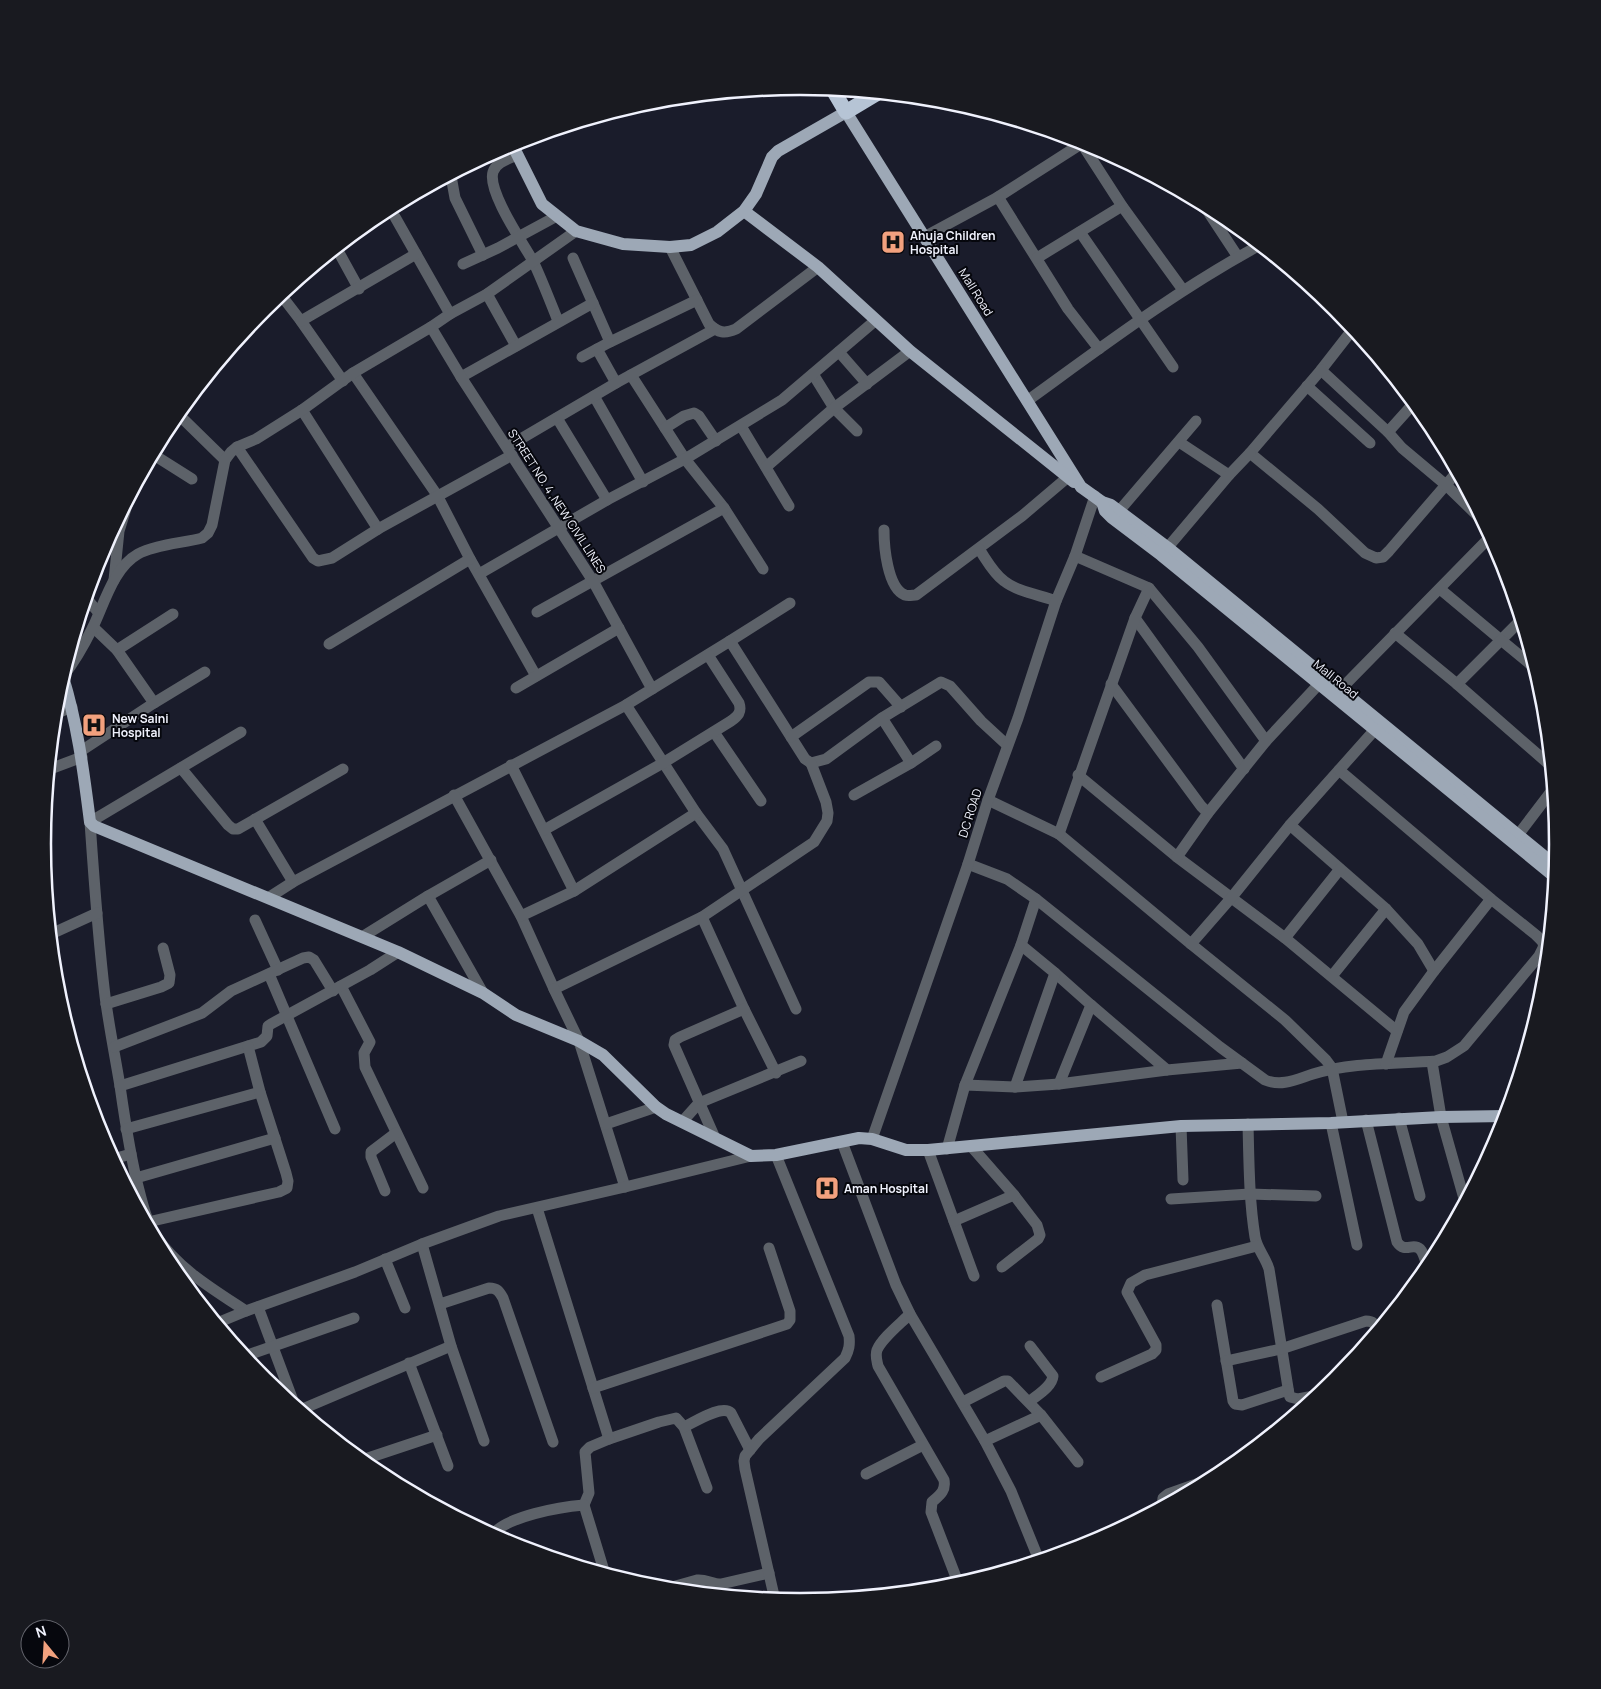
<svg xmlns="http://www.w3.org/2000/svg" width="1601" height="1689" viewBox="0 0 1601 1689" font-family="Manrope,sans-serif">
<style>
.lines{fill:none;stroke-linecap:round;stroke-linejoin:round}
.minor{stroke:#5d6269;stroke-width:11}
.major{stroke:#9da8b6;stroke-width:12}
.highway{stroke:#b6c4d5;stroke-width:15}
.labels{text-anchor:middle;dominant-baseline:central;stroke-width:4;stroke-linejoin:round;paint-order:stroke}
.poi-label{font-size:12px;font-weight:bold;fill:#f0f2fd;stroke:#06070d;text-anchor:start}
.street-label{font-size:12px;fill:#f0f2fd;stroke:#06070d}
.rim{fill:none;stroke:#f0f2fd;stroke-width:2.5}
</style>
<rect width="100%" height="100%" fill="#1a1c2b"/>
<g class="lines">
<g class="minor">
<polyline points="1082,144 1122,206 1183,290"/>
<path d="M517,155C509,159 496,162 493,172C487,191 523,243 533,261C542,280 550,301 558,321"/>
<polyline points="451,176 455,198 483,255"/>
<polyline points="998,197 1068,309 1099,349"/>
<polyline points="1203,204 1238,257"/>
<polyline points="395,217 450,314"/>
<polyline points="1080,232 1173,367"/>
<polyline points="924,237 998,197 1084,142"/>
<path d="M670,247L709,324C718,333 725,334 736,329L818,267"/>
<polyline points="337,249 359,289"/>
<polyline points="573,258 610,342"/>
<polyline points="1037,258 1122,206"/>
<polyline points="463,264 498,248 557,216"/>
<polyline points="487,294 516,346"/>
<polyline points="281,295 301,321 343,381"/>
<polyline points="301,321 416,254"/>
<polyline points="431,327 450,314 487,294 576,231"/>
<polyline points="1353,329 1321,370 1250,453 1318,509 1365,553 1376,558 1383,557 1389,551 1457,472"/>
<polyline points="597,349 616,383"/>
<polyline points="839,352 867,384"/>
<polyline points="582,357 610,342 697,300"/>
<polyline points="1321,370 1388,432 1402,448 1446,485 1482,520"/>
<polyline points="353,373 437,495 470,559 536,676"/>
<polyline points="813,374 834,408 857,431"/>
<polyline points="631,375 685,459 724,508 763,569"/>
<polyline points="461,377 593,303"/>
<polyline points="1307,386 1370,443"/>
<polyline points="594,396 643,482"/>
<path d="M1027,401C1103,346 1177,290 1260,245"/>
<polyline points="302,410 378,529"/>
<polyline points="178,414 225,460"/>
<polyline points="557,418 607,500"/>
<polyline points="741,426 789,506"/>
<polyline points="665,428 684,416 694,413 699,416 716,441"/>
<polyline points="1388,432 1414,403"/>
<polyline points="1179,442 1229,475"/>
<polyline points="237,447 313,558 318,561 332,558 378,529 512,455"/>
<polyline points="507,447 616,383 715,329"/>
<polyline points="154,455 192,479"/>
<polyline points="766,467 834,408 910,351"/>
<polyline points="1119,511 1196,421"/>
<path d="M884,530C884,545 887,588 905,595C908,596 913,595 916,595L1022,516L1068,477"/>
<path d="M979,549C986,559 993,573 1004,581C1018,592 1040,595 1056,601"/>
<polyline points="1163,553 1229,475 1250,453"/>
<polyline points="1075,556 1149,588 1198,647 1266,741"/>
<polyline points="479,574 607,500 685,459 782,400 876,320"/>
<polyline points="114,580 119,531 128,502"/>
<polyline points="1440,589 1501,640 1521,620"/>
<polyline points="87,599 98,612"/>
<polyline points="537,612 724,508"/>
<polyline points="1135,618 1244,769"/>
<polyline points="93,627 117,650 154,703"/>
<polyline points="1395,633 1457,684 1551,766"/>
<polyline points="730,641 790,603"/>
<polyline points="329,644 470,559"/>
<polyline points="117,650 173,614"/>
<path d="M64,675C75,661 84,645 92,629C104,605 113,568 138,554C154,545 183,543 202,538L208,533L212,525L225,460L231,452L237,447L256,439L302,410L353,373L431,327L461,377L593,581L652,689L626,705L293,882L268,898"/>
<polyline points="1111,684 1201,806 1208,813"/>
<polyline points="1457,684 1501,640 1536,669"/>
<polyline points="516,688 619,628"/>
<polyline points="652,689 730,641 805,759 811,763 826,759 882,718 941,682 950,686 981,721 1007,745"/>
<polyline points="1335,695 1491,536"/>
<polyline points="626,705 696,813 723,849 796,1009"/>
<polyline points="55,714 72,707"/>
<polyline points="882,718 911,763"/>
<path d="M241,732L90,822C94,880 98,938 105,996C109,1026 115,1056 120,1086C125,1121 130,1156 139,1190C143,1206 147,1222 156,1236C177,1268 214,1290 246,1311"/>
<polyline points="714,732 761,801"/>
<polyline points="791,737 869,682 879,682 901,707"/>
<polyline points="81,751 154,703 205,672"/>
<polyline points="511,765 574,891"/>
<polyline points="181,768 228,825 233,829 238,829 343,769"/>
<polyline points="50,769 82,757"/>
<polyline points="1078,775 1177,857 1285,938 1397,1031"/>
<polyline points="454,795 521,916 554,989 702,917 814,842 827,821 828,813 826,802 811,763"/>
<polyline points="854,795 911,763 936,746"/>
<polyline points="988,800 1059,834 1191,944 1232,897 1290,825 1380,724"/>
<polyline points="255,819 293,882"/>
<polyline points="1290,825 1386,909"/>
<path d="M544,830L663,763L731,721C738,716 742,712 739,703L708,655"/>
<polyline points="1059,834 1135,618 1149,588"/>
<polyline points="1518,835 1553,789"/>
<polyline points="1177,857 1208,813 1266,741 1319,684"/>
<polyline points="428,896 483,993"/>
<path d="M1036,899L1220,1047L1265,1080C1282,1087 1297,1079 1313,1074C1352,1062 1395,1064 1436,1061L1447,1057L1464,1046L1539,956L1544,946L1542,941L1536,935L1491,899L1339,770"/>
<polyline points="521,916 574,891 696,813"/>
<polyline points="702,917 744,1009 776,1073"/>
<polyline points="255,920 278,970"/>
<polyline points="51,934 97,913"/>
<polyline points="362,937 428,896 491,860"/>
<polyline points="1285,938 1340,869"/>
<polyline points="1191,944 1285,1020 1326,1060 1332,1068 1343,1122"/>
<polyline points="1055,973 1091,1005 1059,1084"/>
<polyline points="269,974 335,1129"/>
<polyline points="1332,976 1386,909 1418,944 1434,971"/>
<polyline points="341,986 370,1042 364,1053 365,1067 423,1188"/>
<polyline points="554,989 579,1041 625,1187"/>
<polyline points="106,1004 161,987 169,983 170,975 163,948"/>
<polyline points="1091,1005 1167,1070"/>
<polyline points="114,1047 202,1013 231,991 303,958 309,957 314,960 333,991"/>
<polyline points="1432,1062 1441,1117 1465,1202"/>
<polyline points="1386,1064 1404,1012 1434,971 1491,899"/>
<polyline points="965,1085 1021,945 1036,899 1007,879 968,864"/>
<polyline points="120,1086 261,1042 267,1036 268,1026 271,1024 370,970 398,952"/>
<polyline points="1015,1087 1055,973 1021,945"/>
<polyline points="1399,1118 1420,1196"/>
<path d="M1366,1120L1397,1242C1405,1254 1413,1242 1420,1249C1424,1253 1426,1263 1428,1269"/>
<polyline points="682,1122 699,1103 801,1061"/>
<polyline points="1331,1123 1357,1245"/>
<polyline points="606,1124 656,1107"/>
<path d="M1248,1124C1249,1162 1249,1200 1255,1237C1257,1249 1265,1256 1269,1269L1289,1394L1290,1397L1298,1399L1319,1395"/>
<polyline points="1181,1126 1183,1180"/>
<polyline points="126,1129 260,1092"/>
<polyline points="715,1138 674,1045 675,1040 680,1037 744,1009"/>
<polyline points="872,1139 968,864 988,800 1018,718 1056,601 1075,556 1095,496"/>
<polyline points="842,1142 896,1285 910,1314 985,1441 1011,1491 1039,1560"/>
<polyline points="971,1146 1014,1195 1037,1225 1040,1235 1038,1239 1002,1267"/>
<polyline points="947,1149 965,1085 1015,1087 1059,1084 1167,1070 1242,1063"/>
<polyline points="928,1150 974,1276"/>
<polyline points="113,1159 131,1154"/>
<polyline points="136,1178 275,1138"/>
<polyline points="385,1191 371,1157 371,1152 396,1133"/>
<polyline points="1171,1199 1250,1194 1316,1196"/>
<polyline points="537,1208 609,1439 659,1422 676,1418 684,1427 707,1488"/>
<polyline points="954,1221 1014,1195"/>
<polyline points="148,1222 279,1192 287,1188 288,1181 286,1173 260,1092 248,1046"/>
<polyline points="422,1244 451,1346 484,1441"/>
<polyline points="385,1259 405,1308"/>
<path d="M440,1304L489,1288C497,1288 499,1291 503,1298L553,1442"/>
<polyline points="1217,1305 1233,1401 1235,1404 1242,1405 1288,1390"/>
<polyline points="258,1307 295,1406"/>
<path d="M910,1314C900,1324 882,1338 877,1350C875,1356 877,1361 878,1366L944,1480C946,1491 940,1495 932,1502L931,1512L959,1585"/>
<polyline points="217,1323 246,1311 355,1272 422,1244 499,1216 625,1187 751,1156"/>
<polyline points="245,1356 354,1318"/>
<path d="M1226,1361L1281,1349L1366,1321C1373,1321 1376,1324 1377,1331"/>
<polyline points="409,1363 448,1466"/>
<polyline points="1101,1377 1152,1354 1156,1350 1156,1345 1127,1292 1131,1283 1145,1275 1257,1246"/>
<polyline points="593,1388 787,1324 790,1320 790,1311 769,1248"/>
<polyline points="963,1402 1004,1381 1008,1381 1041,1415 1078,1462"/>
<path d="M1029,1402C1037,1395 1052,1387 1053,1376L1030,1346"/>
<polyline points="300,1410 451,1346"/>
<path d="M684,1427C695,1422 722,1404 731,1413L750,1450"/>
<polyline points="985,1441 1041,1415"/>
<polyline points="362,1460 437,1435"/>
<polyline points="866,1474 923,1445"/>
<polyline points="584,1505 589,1493 585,1452 590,1447 609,1439"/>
<polyline points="1162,1507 1163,1498 1168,1494 1219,1476"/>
<path d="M492,1535C507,1516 560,1507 584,1505L605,1574"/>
<path d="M665,1589L697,1580C706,1579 712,1584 721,1584L769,1573"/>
<path d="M775,1600L745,1469L744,1461L745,1456L759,1439L845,1358C849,1350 850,1345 849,1336L776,1155"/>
</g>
<g class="major">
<polyline points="512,144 542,204 576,231 623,244 670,247 691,245 717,232 744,211 756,194 772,157 778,151 846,112 1081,487 1102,502 1111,505 1167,547 1556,866"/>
<polyline points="744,211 818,267 910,351 1074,482"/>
<polyline points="1102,502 1105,511 1112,518 1161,555 1555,877"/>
<path d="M63,677C77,723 83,767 89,814L90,822L94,826L398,952L483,993L516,1015L579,1041L603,1055L656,1107L666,1114L751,1156L776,1155L859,1138L872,1139L906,1150H928L1181,1126L1331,1123L1441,1117L1506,1116"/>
</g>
<polyline class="highway" points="833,90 846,112 876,94"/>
</g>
<defs>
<g id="hospital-square" transform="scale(1.25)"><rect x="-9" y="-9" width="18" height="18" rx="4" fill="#f2a17e" stroke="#06070d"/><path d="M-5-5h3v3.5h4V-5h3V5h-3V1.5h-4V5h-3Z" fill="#111"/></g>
</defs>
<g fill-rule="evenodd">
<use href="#hospital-square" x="893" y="242"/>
<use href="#hospital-square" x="94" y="725"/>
<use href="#hospital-square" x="827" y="1188"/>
</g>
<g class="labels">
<g class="poi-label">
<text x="910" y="235">Ahuja Children<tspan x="910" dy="14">Hospital</tspan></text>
<text x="112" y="718">New Saini<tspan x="112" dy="14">Hospital</tspan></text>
<text x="844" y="1188">Aman Hospital</text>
</g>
<g class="street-label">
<text transform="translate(976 292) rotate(58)">Mall Road</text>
<text transform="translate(557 501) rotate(57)">STREET NO. 4 ,NEW CIVIL LINES</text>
<text transform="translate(1336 679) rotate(39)">Mall Road</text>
<text transform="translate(970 813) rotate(-72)">DC ROAD</text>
</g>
</g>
<path d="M0 0H1601V1689H0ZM51 844a749 749 0 1 1 1498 0a749 749 0 1 1-1498 0Z" fill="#191a20" fill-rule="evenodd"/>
<path class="rim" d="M51 844a749 749 0 1 1 1498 0a749 749 0 1 1-1498 0Z"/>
<g transform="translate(45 1644) rotate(342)"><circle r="24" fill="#06070d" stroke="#64656d"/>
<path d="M0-4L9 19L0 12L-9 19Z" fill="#f2a17e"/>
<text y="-8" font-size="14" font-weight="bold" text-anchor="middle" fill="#f0f2fd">N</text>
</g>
</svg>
